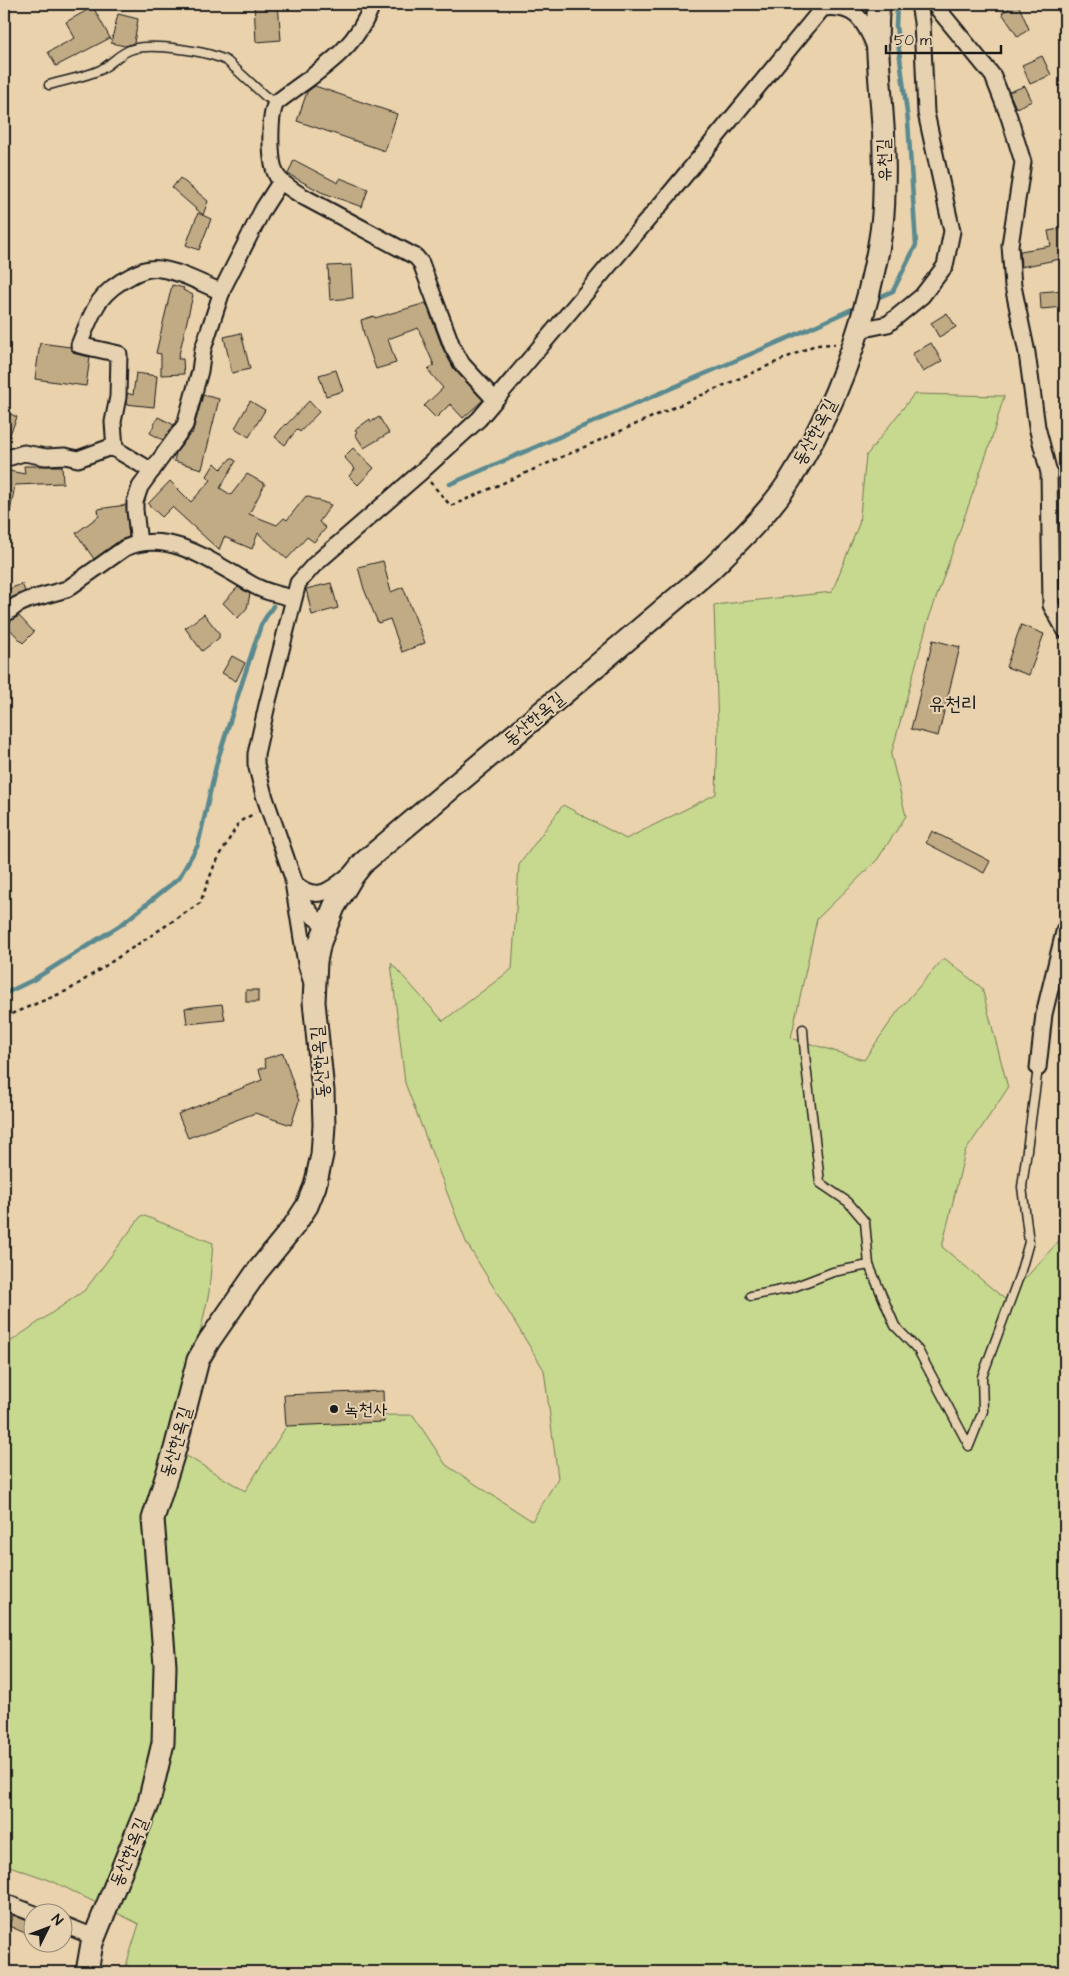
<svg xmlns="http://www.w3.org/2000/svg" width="1069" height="1976" viewBox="0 0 1069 1976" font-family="'Architects Daughter','Poor Story',sans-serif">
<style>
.green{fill:#c6d98e;stroke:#717a55}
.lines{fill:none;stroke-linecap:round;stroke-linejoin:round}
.stream{stroke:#5a8a90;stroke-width:4.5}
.building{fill:#c1ab85;stroke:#1c1c1c}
.lane-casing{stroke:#1c1c1c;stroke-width:11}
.street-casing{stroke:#1c1c1c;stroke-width:19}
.secondary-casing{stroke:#1c1c1c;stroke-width:25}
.path{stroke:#1c1c1c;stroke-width:2.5;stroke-dasharray:4 4;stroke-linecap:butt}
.lane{stroke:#e6d1b0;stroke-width:8}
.street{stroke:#e6d1b0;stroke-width:15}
.secondary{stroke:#e6d1b0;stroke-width:21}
.poi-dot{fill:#1c1c1c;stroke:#e6d1b0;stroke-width:2}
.labels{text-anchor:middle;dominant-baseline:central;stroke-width:4;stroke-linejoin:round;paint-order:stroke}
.street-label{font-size:18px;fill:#1c1c1c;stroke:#e6d1b0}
.poi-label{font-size:18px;fill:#1c1c1c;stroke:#e6d1b0;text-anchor:start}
.quarter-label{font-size:20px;fill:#1c1c1c;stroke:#e6d1b0}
</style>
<rect width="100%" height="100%" fill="#e9d2ac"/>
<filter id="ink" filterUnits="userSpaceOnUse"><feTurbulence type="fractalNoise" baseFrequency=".02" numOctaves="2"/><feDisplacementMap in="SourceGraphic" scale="10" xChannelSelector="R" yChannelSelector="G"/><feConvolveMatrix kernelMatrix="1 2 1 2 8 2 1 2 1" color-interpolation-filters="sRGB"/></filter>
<g filter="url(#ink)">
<polygon class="green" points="914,394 1004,396 990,444 927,624 891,755 906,816 877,860 817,919 791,1038 864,1060 898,1011 944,958 982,988 1008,1088 965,1152 942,1247 1006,1300 1065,1234 1065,1972 124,1972 139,1924 52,1881 4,1864 4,1346 85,1290 142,1215 213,1243 209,1292 175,1449 245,1491 293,1416 413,1415 446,1465 532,1521 558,1478 544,1370 466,1242 405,1083 391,963 443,1021 512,969 519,865 563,805 626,839 716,794 718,729 714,605 832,592 859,524 866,456"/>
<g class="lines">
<g class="stream">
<polyline points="875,299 893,291 916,245 908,121 896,26 897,4"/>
<polyline points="450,484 797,334 859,306"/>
<polyline points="4,994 33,980 122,924 179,878 198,845 217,762 240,689 261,625 273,606"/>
</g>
</g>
<g class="building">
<polygon points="254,4 278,4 281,40 256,42"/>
<polygon points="1015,4 1018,4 1029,29 1018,37 1002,13"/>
<polygon points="93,7 110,38 56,66 48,52 75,38 66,22"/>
<polygon points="118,14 138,19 134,43 125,46 111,43"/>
<polygon points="1042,56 1051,75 1030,84 1022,65"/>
<polygon points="315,86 397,114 385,151 297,121 307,92"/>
<polygon points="1025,86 1032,101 1016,108 1009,92"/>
<polygon points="294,160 338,183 340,178 368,189 362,207 321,192 288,174"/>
<polygon points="180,178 208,201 203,215 172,188"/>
<polygon points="198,213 211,219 199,250 186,245"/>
<polygon points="1065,228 1065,258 1021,267 1020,251 1051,246 1048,231"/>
<polygon points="351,265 353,298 330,300 328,266"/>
<polygon points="172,285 184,288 183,290 193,295 178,359 183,359 184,374 161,375 161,354 156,353"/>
<polygon points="1065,290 1065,307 1041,309 1040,292"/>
<polygon points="426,303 443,349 454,369 483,400 463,418 450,404 436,418 424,406 443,388 428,370 434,365 418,328 388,339 396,363 376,369 364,334 361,320 374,316 375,318"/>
<polygon points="947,313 956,327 939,337 931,323"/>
<polygon points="241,333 250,369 232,373 224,337"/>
<polygon points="40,343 70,347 76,354 90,357 86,386 35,379"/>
<polygon points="931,343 942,361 923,372 912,354"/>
<polygon points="336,370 343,391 326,396 319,375"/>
<polygon points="136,373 157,376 154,407 126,404 127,393 133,395"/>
<polygon points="203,395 219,399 202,469 174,461 176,453 191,433 192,434"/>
<polygon points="250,401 265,410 249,437 235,428"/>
<polygon points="309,401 319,412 300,432 297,429 285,445 275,437 285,424 286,425"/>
<polygon points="4,411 17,417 4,449"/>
<polygon points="158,417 174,425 163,440 150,433"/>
<polygon points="379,417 389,433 364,448 355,434 357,432 355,430 370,419 371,422"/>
<polygon points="353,448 374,468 358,485 349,476 355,469 344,457"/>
<polygon points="231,458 236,461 220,488 231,495 247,474 265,484 249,514 277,525 284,518 287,520 306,496 331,505 319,522 326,528 314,542 307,537 287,559 258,533 252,549 224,537 219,550 172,507 162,517 148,504 170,481 191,502 211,480 207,476 215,463 221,469"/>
<polygon points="24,466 62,466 63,483 15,485 10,512 4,511 4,470 25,474"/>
<polygon points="126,505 129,537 120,540 94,559 76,533 99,516 98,509"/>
<polygon points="383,561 391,592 403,587 425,643 402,652 390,619 378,623 364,589 358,567"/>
<polygon points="331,583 338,608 312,615 306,589"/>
<polygon points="22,584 25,591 4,603 4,591"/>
<polygon points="238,587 250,594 247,608 238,618 223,603"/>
<polygon points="204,614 219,633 219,638 202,651 185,628"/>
<polygon points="19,616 34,632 23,643 5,624"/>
<polygon points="1021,625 1044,634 1029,675 1006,667"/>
<polygon points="933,640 960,647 938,736 911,729"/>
<polygon points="232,656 245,663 236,681 222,673"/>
<polygon points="932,831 990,861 984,873 926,843"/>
<rect x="246" y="990" width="12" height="12"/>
<polygon points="222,1004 225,1020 187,1024 185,1008"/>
<polygon points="283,1053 299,1101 291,1125 255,1113 188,1138 178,1114 262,1080 259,1069 266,1067 264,1059"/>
<polygon points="383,1391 384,1422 286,1426 284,1395"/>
<polygon points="13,1915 32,1923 32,1936 9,1926"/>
</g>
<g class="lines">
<g class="lane-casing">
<g id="lane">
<path d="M49,85C65,80 85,77 100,70C112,64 120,52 133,49C153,43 208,51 227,61L265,96L276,103"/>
<path d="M803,1029C806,1080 815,1131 820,1183L848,1202L865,1222L869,1265L895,1326L918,1350L969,1446L983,1411L982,1377L1020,1274L1029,1242L1022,1187L1038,1068"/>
<polyline points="751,1296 791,1288 833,1272 869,1265"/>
</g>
</g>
<g class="street-casing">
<g id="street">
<path d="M372,4C357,51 313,74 276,103C269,116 269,163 277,176C283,185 293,190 302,196L416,257L421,263L452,346L462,364L495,400"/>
<polyline points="934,4 993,76 1009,117 1023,162 1010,245 1013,286 1027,353 1037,427 1049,473 1051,605 1065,630"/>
<path d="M822,8C854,4 864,19 875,47"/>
<polyline points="859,330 888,324 922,296 945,266 952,231 926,113 922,22 919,4"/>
<path d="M115,449L113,422L118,397L119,354L79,345C93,311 97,293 131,276C140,271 149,267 160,269C182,272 202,284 222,292"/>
<polyline points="4,459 24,453 46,457 65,456 78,459 108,448 115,449 152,471"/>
<polyline points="139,543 135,510 135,502 140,487 185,425 200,371 203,349 223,288 263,209 281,181"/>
<path d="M4,615L17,605L28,600L67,589L125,548C170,528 215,564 253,585C265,592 279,595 293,598"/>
<polyline points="326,926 314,917 301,901 264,795 256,764 256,754 267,705 298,583 314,565 421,472 479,419 672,191 826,4"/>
<path d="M311,980L306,964L293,882C315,902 328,893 348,876"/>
<polyline points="1038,1068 1044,1014 1065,928"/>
<polyline points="4,1902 35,1914"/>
<polyline points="62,1924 94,1937"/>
</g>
</g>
<g class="secondary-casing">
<path id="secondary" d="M87,1972L92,1943L149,1802L163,1743L165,1665L153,1519L175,1449L198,1360L209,1341L256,1273L294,1226L307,1206L315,1186L322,1155L324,1125L323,1091L314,1002L316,961L320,942L334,907L352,877L364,862L710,570C738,542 768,514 790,480C826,423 851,362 868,296C876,262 884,228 884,192C885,161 884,129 881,98C879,66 875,36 879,4"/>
</g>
<g class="path">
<polyline points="430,482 451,506 815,345 835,344"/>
<polyline points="4,1017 69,990 200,903 214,866 239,822 255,813"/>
</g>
<use href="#lane" class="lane"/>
<use href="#street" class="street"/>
<use href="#secondary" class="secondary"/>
</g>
</g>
<circle class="poi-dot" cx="334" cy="1409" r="5"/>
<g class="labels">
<g class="street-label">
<text transform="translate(884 160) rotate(-91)">유천길</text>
<text transform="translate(815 432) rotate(-62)">동산한옥길</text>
<text transform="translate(534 719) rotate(-40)">동산한옥길</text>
<text transform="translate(320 1062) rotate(-95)">동산한옥길</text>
<text transform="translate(176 1442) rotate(-74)">동산한옥길</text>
<text transform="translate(129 1852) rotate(-68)">동산한옥길</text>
</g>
<g class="poi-label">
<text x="344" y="1409">녹천사</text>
</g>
<g class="quarter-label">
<text x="953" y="704">유천리</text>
</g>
</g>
<rect width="1069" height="1976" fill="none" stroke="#e6d1b0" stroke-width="20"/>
<rect x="10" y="10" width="1049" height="1956" fill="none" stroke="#1c1c1c" stroke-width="2" filter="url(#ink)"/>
<g transform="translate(48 1928) rotate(48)"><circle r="24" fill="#e6d1b0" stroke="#958975"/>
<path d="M0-4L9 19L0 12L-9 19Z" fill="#1c1c1c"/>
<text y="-8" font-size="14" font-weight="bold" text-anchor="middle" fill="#1c1c1c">N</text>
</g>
<path d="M886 45v8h115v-8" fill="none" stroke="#1c1c1c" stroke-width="2.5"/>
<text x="894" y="45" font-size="15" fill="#1c1c1c" stroke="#e6d1b0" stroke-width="4" paint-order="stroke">50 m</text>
</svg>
